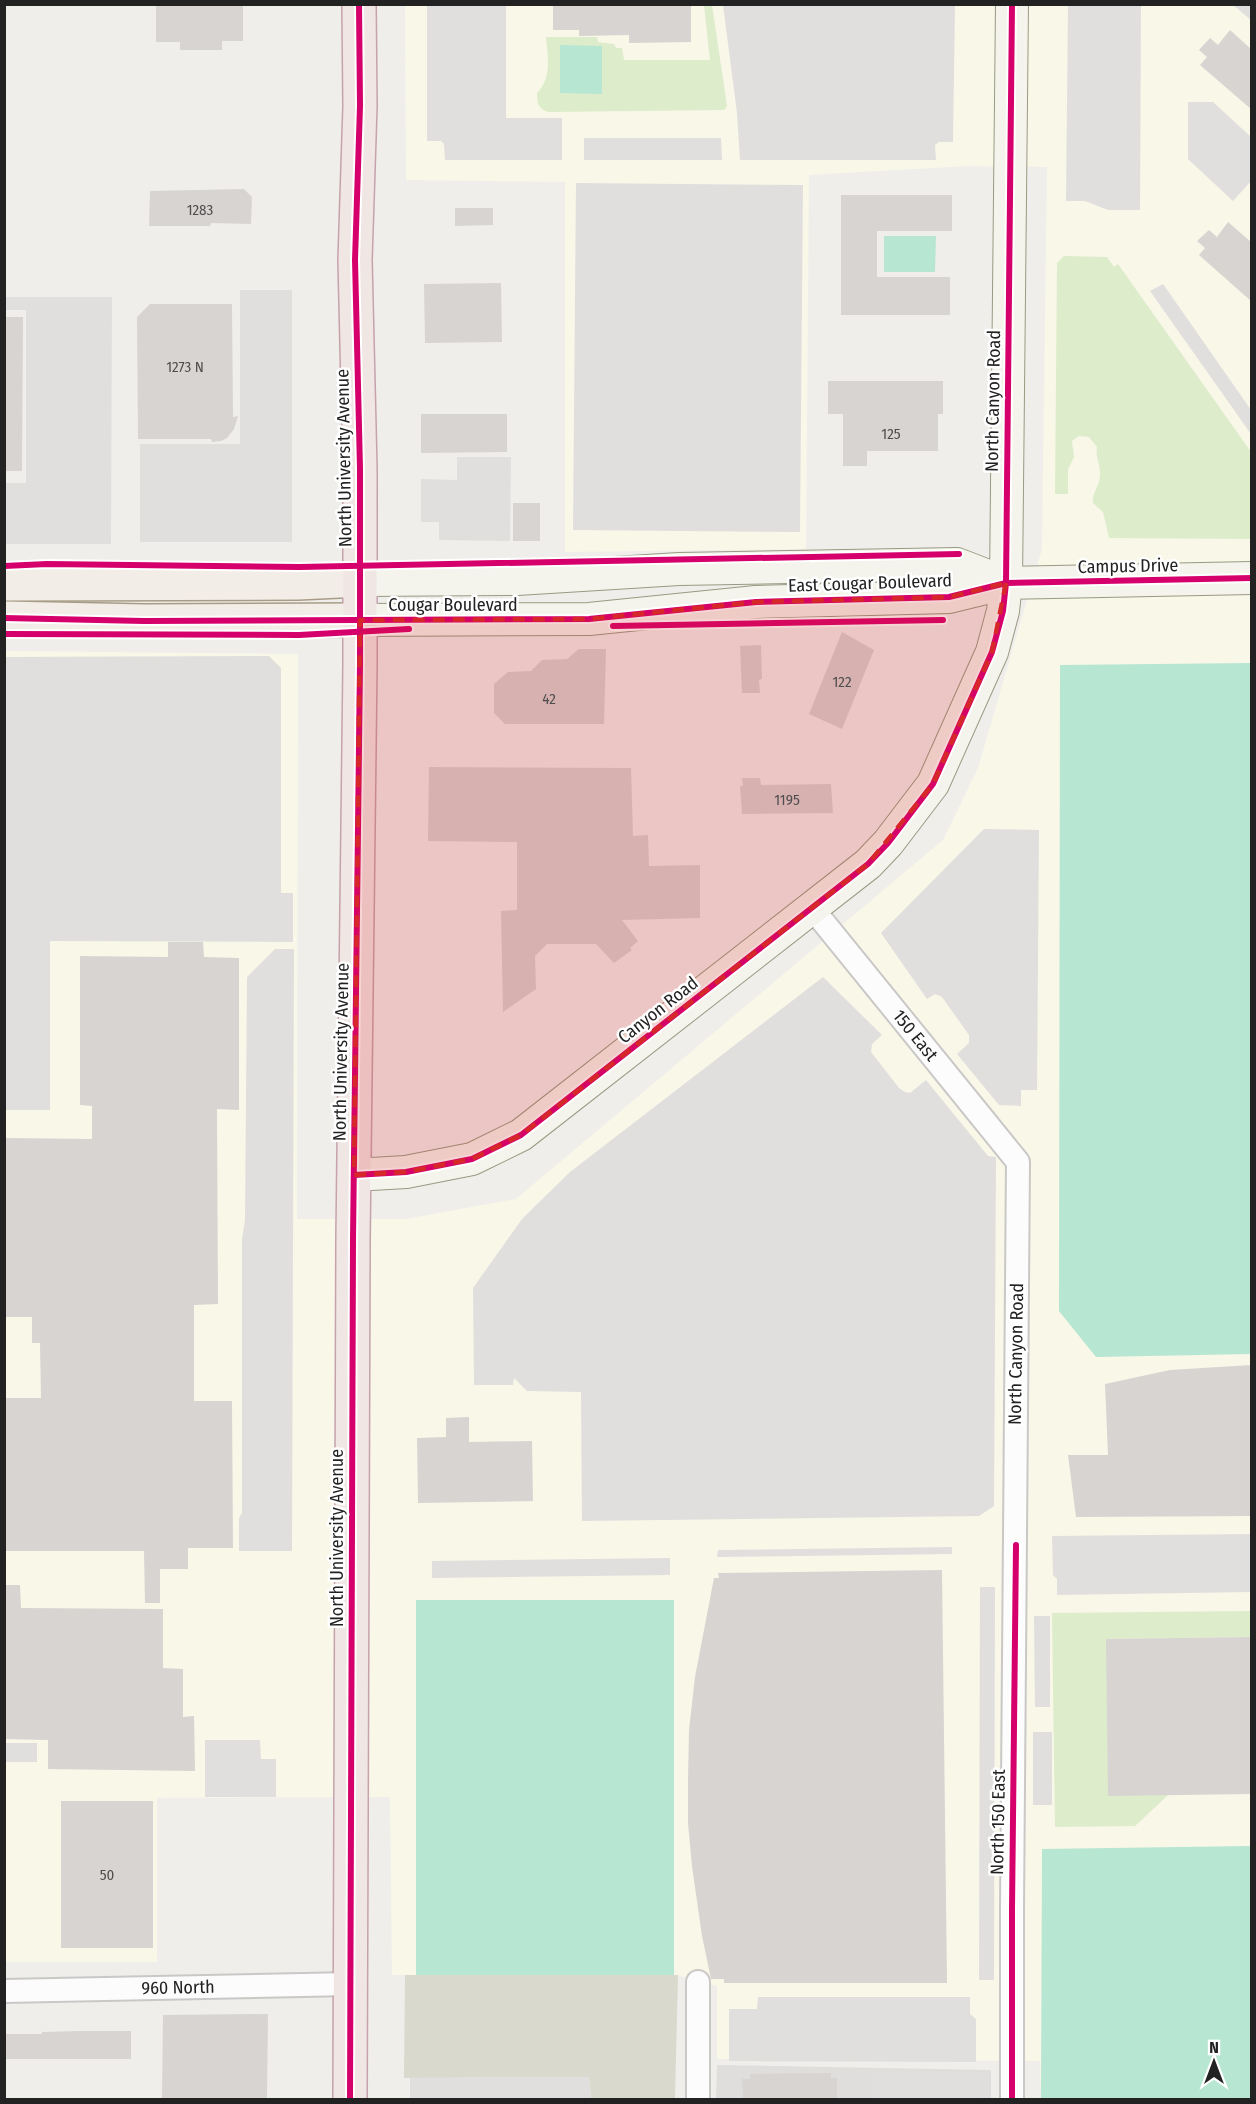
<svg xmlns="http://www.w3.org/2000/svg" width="1256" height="2104" viewBox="0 0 1256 2104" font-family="'Fira Sans Condensed',sans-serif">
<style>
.residential{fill:#dfdedc}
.education{fill:#f8f7e8}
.construction{fill:#d9d9cd}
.grass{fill:#ddeccb}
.pitch{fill:#b7e6d2}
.parking{fill:#e0dfde}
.building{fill:#d7d4d2}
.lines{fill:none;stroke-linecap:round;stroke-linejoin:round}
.minor-casing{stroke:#c9c8c7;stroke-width:26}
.secondary-casing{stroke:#999a82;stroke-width:34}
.primary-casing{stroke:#a79c86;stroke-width:36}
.trunk-casing{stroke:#c5a2ac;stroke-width:36}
.minor{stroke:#fdfcfc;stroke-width:22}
.secondary{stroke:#f4f4ed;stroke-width:32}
.primary{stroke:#f3ede7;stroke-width:33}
.trunk{stroke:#f0e6e4;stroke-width:33}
.cycleway-casing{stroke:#fff;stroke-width:10}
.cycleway{stroke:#d6006c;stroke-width:6}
.marked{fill:#d62828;fill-opacity:0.2;stroke:#d62828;stroke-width:4.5;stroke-dasharray:12 8;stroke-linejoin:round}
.labels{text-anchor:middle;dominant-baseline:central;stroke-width:5;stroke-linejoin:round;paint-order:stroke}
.number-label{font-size:15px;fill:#4f4e4e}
.street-label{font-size:18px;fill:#222;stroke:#fff}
</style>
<rect width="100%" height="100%" fill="#f0eeeb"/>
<polygon class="residential" points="717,2065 991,2070 991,2099 716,2100"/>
<polygon class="education" points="405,5 1251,5 1251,2099 1041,2099 1040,2061 717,2059 717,1986 698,1982 678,1975 392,1975 390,1797 157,1798 157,1962 5,1962 5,651 298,654 297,1219 406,1219 516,1199 943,840 978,768 1042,549 1047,167 968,166 809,175 806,549 565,552 565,182 406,180"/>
<polygon class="construction" points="405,1975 678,1975 675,2098 591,2098 589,2077 404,2078"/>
<g class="grass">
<path d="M704,5H712L727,106L724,110L548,112C538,108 537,104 537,93C552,78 548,58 546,37H597L598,42L614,44L616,48H622L624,60H710Z"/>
<path d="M1064,256L1107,257L1114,267L1118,264L1251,452V539L1109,538L1103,512L1093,503C1092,492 1100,486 1100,475C1101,464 1095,460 1097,447L1089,437L1079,436L1072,441L1074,457L1068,469V494H1055L1057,263Z"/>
<polygon points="1251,1611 1251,1637 1106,1639 1168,1795 1135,1826 1055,1827 1052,1613"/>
</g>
<g class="pitch">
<polygon points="560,45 602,46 602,94 560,93"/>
<polygon points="884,236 936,236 935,272 884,272"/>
<polygon points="1251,663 1251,1354 1096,1357 1059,1311 1060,665"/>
<rect x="416" y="1600" width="258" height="375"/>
<polygon points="1251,1846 1251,2099 1041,2099 1042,1849"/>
</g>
<g class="parking">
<polygon points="427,5 506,5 506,118 562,118 562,160 445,160 444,144 441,141 427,141"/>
<polygon points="723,5 955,5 953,142 939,142 935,145 936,160 740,160 737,113"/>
<polygon points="1068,5 1141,5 1140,210 1108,210 1085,201 1066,201"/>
<polygon points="1233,5 1251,5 1251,20"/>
<polygon points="1188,102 1213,102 1251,137 1251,181 1233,201 1188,159"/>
<polygon points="584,138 721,138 722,160 584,160"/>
<polygon points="576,183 803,185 800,532 573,530"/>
<polygon points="1163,284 1251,410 1251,434 1150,291"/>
<polygon points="240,290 292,290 292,542 140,542 140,444 240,444"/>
<polygon points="5,297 112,297 111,544 5,544 5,483 26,483 26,310 5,310"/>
<polygon points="457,457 511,457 510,541 439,540 439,522 421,522 421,479 457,480"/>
<polygon points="269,656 281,668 281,893 293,893 293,942 50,941 50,1110 5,1110 4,657"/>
<polygon points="984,829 1039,830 1037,1090 1021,1090 1021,1106 999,1105 957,1054 969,1043 969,1035 942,997 935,994 927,999 881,933"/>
<polygon points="275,949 294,949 292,1551 239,1551 239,1518 242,1513 242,1239 245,1220 247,977"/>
<polygon points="823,977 882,1035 872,1044 871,1052 899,1088 905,1092 910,1093 926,1080 988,1156 996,1157 994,1506 979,1516 582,1521 581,1392 527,1391 514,1378 513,1385 474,1385 473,1288 522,1219 570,1172"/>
<polygon points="1251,1534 1251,1592 1057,1595 1057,1579 1053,1575 1052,1536"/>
<polygon points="952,1547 952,1554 717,1557 718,1550"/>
<polygon points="670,1558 670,1575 432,1578 432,1561"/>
<polygon points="980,1587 995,1587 994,1980 979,1980"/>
<polygon points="1034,1616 1050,1616 1050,1707 1035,1707"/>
<rect x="1033" y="1732" width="19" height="73"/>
<polygon points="205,1740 260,1740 261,1759 276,1759 276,1797 205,1797"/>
<rect x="5" y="1743" width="32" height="19"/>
<polygon points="758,1997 970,1997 970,2014 976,2019 976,2062 729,2061 729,2009 757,2009"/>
<rect x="872" y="2073" width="106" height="26"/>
<polygon points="589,2077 591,2098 600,2098 600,2099 410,2099 410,2078"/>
</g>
<g class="building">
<polygon points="156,4 243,4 243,41 222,41 222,50 180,50 180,42 156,42"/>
<polygon points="553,4 676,4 676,6 691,6 691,42 629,43 629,35 579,36 579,30 553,30"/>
<polygon points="1230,30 1251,49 1251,109 1200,65 1207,57 1199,50 1210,38 1218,45"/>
<polygon points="244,189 252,197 251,224 211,223 210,226 149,226 150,191"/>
<polygon points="841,195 952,195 952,231 877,231 877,277 950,277 950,315 841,315"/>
<polygon points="455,208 493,208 493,225 455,226"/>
<polygon points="1228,222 1251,242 1251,301 1199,255 1205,248 1197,241 1209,230 1217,237"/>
<polygon points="501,283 502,342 425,343 424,284"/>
<polygon points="150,304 232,304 233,417 238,416 234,429 227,438 221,441 212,442 211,439 138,439 137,317"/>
<polygon points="4,317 23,317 22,471 4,471"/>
<polygon points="828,381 943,381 943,414 938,414 938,451 867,451 867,466 843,466 843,414 828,414"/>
<polygon points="421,414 507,414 507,452 421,453"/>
<rect x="513" y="503" width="27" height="38"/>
<polygon points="842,632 874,650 842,729 809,714"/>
<polygon points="761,645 762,679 759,680 760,693 742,693 740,646"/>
<polygon points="579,649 606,649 604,724 505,724 494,713 494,684 508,672 531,671 542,660 567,659"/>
<polygon points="429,767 631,768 633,836 648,835 649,866 700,865 700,918 622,920 638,941 630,948 632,950 614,963 596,944 547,944 535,956 536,989 503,1012 501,911 517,910 517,842 428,841"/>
<polygon points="742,778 760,778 761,785 831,784 833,813 742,814 740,786 743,786"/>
<polygon points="168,942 203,942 204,957 239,958 239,1110 217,1109 218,1304 194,1305 194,1401 232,1401 233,1548 188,1548 188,1569 160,1569 160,1603 145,1603 144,1551 4,1551 4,1398 41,1398 40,1343 32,1343 32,1317 4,1317 4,1138 92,1139 92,1106 80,1105 80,956 168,957"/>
<polygon points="1251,1365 1251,1516 1076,1517 1068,1455 1108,1455 1105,1384 1170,1370"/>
<polygon points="469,1417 469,1442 532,1441 533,1501 418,1503 417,1438 446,1437 446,1418"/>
<polygon points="942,1570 947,1983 724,1983 724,1979 711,1979 702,1936 692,1866 688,1823 688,1780 689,1730 695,1677 714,1578 719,1578 718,1573"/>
<polygon points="4,1585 20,1585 21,1608 163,1609 163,1668 183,1669 183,1717 194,1716 195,1771 48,1769 48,1740 4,1739"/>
<polygon points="1251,1637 1251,1794 1108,1796 1106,1639"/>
<rect x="61" y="1801" width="92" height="147"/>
<polygon points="268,2014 267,2098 162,2098 163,2015"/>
<polygon points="79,2031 131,2031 131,2059 4,2059 4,2034 42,2034 42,2032"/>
<polygon points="831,2073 831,2078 837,2078 837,2100 743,2100 742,2079 750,2079 750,2074"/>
</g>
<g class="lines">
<g class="minor-casing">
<g id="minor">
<path id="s1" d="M812,908L1018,1162L1012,1909V2100"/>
<path id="s2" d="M4,1991L351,1984"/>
<polyline points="698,2100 698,1982"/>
</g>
</g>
<g class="secondary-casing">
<g id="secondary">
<polyline points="360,580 517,579 679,569 957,564 1006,583"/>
<polyline points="360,620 589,619 756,602 949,597 1006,583 1252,578"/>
<polyline points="354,1175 406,1172 472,1159 521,1135 868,864 888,843 933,784 992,652 1003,611 1006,583 1012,4"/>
</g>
</g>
<g class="primary-casing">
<g id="primary">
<polyline points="4,584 298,583 360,580"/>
<polyline points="4,618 144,621 360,620"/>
</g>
</g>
<g class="trunk-casing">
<polyline id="trunk" points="350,2100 353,1239 360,664 360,469 355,260 360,106 359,4"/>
</g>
<use href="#minor" class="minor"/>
<use href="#secondary" class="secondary"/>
<use href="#primary" class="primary"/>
<use href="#trunk" class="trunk"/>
<g class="cycleway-casing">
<g id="cycleway">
<polyline points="4,566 47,564 299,567 959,554"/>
<polyline points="4,618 144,621 589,619 756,602 949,597 1006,583 1252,578"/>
<polyline points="613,626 943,620"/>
<polyline points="4,634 299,635 409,629"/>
<polyline points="354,1175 406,1172 472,1159 521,1135 868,864 888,843 933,784 992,652 1003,611 1006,583 1012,4"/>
<polyline points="350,2100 353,1239 360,664 360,469 355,260 360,106 359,4"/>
<polyline points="1012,2100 1012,1909 1016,1545"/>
</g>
</g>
<use href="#cycleway" class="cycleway"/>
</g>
<path class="marked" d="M1006,583L992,652L933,784L868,864L521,1135L472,1159L406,1172L354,1175L360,620L589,619L756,602L949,597Z"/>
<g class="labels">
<g class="number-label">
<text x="200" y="210">1283</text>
<text x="185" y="367">1273 N</text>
<text x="891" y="434">125</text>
<text x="842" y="682">122</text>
<text x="549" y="699">42</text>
<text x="787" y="800">1195</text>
<text x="107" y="1875">50</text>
</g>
<g class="street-label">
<text transform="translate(993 401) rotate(-89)">North Canyon Road</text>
<text transform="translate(344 458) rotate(-91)">North University Avenue</text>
<text transform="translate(1128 566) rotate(-1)">Campus Drive</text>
<text transform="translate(870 583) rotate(-2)">East Cougar Boulevard</text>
<text x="453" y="605">Cougar Boulevard</text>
<text transform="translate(658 1010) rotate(-38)">Canyon Road</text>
<text stroke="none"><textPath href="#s1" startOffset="164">150 East</textPath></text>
<text transform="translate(341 1052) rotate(-89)">North University Avenue</text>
<text transform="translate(1016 1354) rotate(-89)">North Canyon Road</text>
<text transform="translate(337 1538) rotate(-90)">North University Avenue</text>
<text transform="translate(998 1822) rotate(-89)">North 150 East</text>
<text stroke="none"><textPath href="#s2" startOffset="174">960 North</textPath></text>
</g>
</g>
<rect width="1256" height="2104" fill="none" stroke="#222222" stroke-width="12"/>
<g transform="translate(1214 2062)" stroke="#ffffff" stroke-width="4.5" paint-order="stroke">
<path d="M0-4.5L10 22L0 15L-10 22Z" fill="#222222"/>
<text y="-9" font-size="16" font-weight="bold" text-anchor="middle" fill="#222222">N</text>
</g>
</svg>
